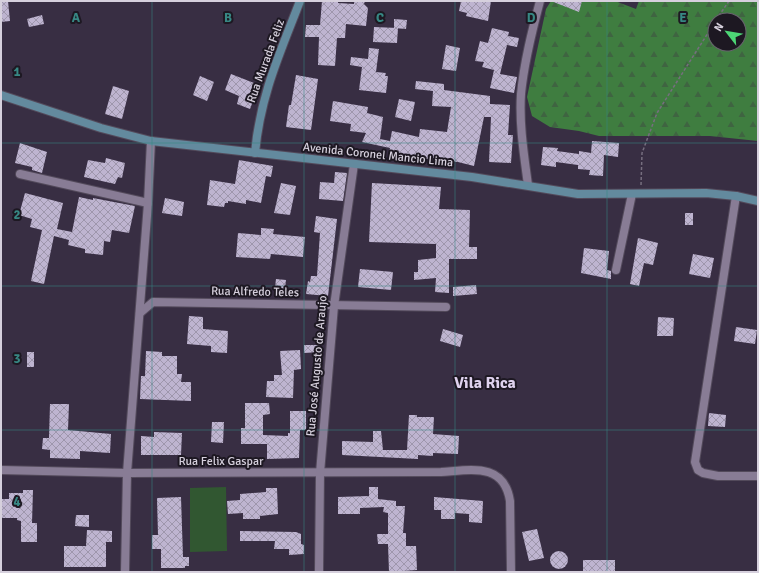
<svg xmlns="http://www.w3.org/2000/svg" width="759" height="573" viewBox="0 0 759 573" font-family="Signika,sans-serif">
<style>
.forest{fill:url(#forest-firs);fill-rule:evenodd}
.pitch{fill:#315731}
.building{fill:url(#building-cross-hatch)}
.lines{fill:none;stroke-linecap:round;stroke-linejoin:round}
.street-casing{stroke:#534a5b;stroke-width:10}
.secondary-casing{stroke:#534a5b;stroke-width:10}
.path{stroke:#766e7f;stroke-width:1.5;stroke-dasharray:3 2;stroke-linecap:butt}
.street{stroke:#887c95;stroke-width:8}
.secondary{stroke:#638a9e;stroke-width:8}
.grid{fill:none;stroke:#378884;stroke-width:1;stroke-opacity:0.55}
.labels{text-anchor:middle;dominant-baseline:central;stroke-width:4;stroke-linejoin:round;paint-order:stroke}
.street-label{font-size:12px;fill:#d6d0dd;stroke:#1d1822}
.district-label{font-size:16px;font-weight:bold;fill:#dfd2ee;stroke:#1d1822}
.grid-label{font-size:13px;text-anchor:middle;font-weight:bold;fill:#378884;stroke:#1d1822;stroke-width:4;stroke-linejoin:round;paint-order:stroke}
</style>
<defs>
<pattern id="forest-firs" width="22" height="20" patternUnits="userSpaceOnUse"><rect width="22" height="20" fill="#3f7d40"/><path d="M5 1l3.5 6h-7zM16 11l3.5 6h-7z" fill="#3f6441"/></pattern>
<pattern id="building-cross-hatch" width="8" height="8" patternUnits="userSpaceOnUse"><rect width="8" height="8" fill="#beb4d0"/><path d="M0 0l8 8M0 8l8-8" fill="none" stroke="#9e96ac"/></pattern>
</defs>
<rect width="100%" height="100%" fill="#382e43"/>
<path class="forest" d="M551,1H615L636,9L639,1H758V141L710,136H599L579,131L550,127L532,116L527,97L546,9ZM715,20H739V44H715Z"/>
<polygon class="pitch" points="226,487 227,551 190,552 190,488"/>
<g class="building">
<polygon points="1,1 8,1 10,21 1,22"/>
<polygon points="322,1 338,1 338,3 354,4 354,1 365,1 364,4 368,8 366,26 346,24 345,38 337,38 335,66 318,65 319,37 305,37 306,25 320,25"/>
<polygon points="461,1 491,1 488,21 466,16 467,13 459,11"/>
<polygon points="551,1 582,1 579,12"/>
<polygon points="42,15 44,24 29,27 27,19"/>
<polygon points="394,19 407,20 406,29 394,28"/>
<polygon points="374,27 398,28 397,43 373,42"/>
<polygon points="492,28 509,32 508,36 519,38 517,47 507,45 500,74 517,77 514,93 490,88 494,70 482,67 484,62 475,61 480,41 488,43"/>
<polygon points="446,45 460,48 456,71 442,69"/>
<polygon points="369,48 379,49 376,72 386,73 385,76 388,76 386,93 359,90 362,67 350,65 351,57 368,59"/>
<polygon points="231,74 259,85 250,109 237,104 239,96 225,90"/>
<polygon points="296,75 318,79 311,130 286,127 289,105 291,105"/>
<polygon points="200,76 214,82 207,101 193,95"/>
<polygon points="416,81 444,84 444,90 490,96 490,104 510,105 508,135 513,135 511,163 489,162 491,117 484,117 474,166 458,162 406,157 389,153 390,148 362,142 366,133 350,131 351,124 330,121 333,101 368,107 367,113 383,117 380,139 390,141 392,131 419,137 420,129 447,132 451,107 432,106 433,91 415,89"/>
<polygon points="113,86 129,91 122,119 105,114"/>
<polygon points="399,99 415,102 411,121 395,117"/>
<polygon points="592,141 619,143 618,157 604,155 603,176 589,175 590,170 578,169 578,165 556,162 556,167 541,165 543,147 558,148 557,151 579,154 579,151 591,153"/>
<polygon points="20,143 47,152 42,173 32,170 32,167 15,163"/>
<polygon points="106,158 125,163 122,178 118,177 115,184 84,177 88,160 105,163"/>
<polygon points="239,160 273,166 271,177 266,176 261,203 246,200 246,204 228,201 228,203 225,203 224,207 207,205 210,180 235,184"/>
<polygon points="335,172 347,173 343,201 319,199 320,182 334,183"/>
<polygon points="281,183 296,186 290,215 274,213"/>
<polygon points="372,183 441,187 439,209 470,210 469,247 477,247 477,259 449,259 449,293 435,292 436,278 414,280 414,272 418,272 418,260 436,258 436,244 369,242"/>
<polygon points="25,193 63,203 57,229 72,232 79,197 93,200 93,198 135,206 129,233 112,230 110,242 104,241 103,255 85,253 85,249 68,245 69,240 54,236 44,284 31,281 42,230 30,227 32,219 19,215"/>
<polygon points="165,198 184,202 182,216 162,213"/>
<rect x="685" y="213" width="8" height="12"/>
<polygon points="316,216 337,219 328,296 306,294 308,281 310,282 311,276 317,276 320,233 314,232"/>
<polygon points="261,228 274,229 273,234 305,237 303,257 271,254 270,259 236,257 238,233 261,235"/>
<polygon points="638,238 658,243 653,265 644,263 639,286 630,284"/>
<polygon points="584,248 609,251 607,270 611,271 611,279 581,273"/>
<polygon points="693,254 714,258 710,278 689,274"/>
<polygon points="360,269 393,272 391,290 358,287"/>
<polygon points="276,279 286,280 284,297 274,296"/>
<polygon points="476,285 477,294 453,296 453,287"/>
<polygon points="189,316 203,317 203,329 228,331 227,353 211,352 211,346 187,344"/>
<polygon points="658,317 674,318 673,336 657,336"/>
<polygon points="736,327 757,330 755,344 734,341"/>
<polygon points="443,329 463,335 460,347 440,341"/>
<polygon points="304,345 320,345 320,352 304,353"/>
<polygon points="300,350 301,369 294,370 293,398 266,397 267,381 274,381 274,375 282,375 280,351"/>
<polygon points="146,351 162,352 162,356 177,356 177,374 182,374 181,382 191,382 191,401 140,399 141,376 145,376"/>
<rect x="27" y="352" width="7" height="15"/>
<polygon points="245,403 269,403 270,414 263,415 263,435 288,436 288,433 290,433 290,411 306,411 306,430 300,430 299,458 267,459 267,444 241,444 241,428 245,428"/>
<polygon points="50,404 69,404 68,430 111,434 110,453 80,451 80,459 50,458 50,450 42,449 43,438 49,438"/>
<polygon points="709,413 726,415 725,427 708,426"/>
<polygon points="409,415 417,415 417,417 434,417 433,434 459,436 458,454 433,453 433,456 418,455 418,459 342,455 342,441 373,442 373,431 381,431 383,450 407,450"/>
<polygon points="212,422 224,422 223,443 211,442"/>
<polygon points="154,432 182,433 181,455 141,455 141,436 154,437"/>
<polygon points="369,487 378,487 378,499 396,501 396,506 405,506 403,533 406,533 406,546 416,546 417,570 389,572 388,544 378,544 377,534 388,534 388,513 383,512 384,507 360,508 360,514 338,514 338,497 369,496"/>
<polygon points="266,488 277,488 278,514 260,516 260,519 243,519 243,513 228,514 227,501 240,500 240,494 266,492"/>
<polygon points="23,490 33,490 32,523 37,523 37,542 21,542 21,521 17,520 17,518 2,518 1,499 9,499 9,493 23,493"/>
<polygon points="181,497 183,557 189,557 189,566 185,566 185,568 161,568 161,549 152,549 152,535 158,535 157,498"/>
<polygon points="434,497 483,501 482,523 469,522 469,514 455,513 455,519 441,519 441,510 434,510"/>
<polygon points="76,515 89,515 89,527 75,526"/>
<polygon points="537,529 544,558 529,561 522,532"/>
<polygon points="87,530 112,531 112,542 106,542 106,567 64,567 64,546 86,546"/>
<polygon points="240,531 296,532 301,534 301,544 304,545 304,554 289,555 289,549 274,549 275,541 240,541"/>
<circle cx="559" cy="560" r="9"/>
<rect x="583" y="560" width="32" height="12"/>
</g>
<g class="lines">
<g class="street-casing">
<g id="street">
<polyline points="20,174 148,203"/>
<path d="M528,185C524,155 519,124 521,94C524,62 532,31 540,1"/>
<polyline points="736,196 695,462 698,470 703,473 718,476 758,476"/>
<polyline points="616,270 632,194"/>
<polyline points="140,313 153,302 446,307"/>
<path d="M1,470L127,473L441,472C471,470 504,462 510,501L511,572"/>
<polyline points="125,572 127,473 148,203 151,141"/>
<polyline points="319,572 320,473 334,306 354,164"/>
</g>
</g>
<g class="secondary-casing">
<g id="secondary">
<polyline points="1,95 101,128 151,141 472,177 578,194 706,193 736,196 758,201"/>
<path d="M255,153C260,96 280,53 300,1"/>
</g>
</g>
<g class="path">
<polyline points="716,20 729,1"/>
<polyline points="641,185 642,153 657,113 715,22"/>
</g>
<use href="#street" class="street"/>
<use href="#secondary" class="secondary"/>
</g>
<path class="grid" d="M152,1V572M304,1V572M455,1V572M607,1V572M1,143H758M1,286H758M1,430H758"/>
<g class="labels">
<g class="street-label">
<text transform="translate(266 61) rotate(-70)">Rua Murada Feliz</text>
<text transform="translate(378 155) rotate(6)">Avenida Coronel Mancio Lima</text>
<text transform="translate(255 292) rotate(1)">Rua Alfredo Teles</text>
<text transform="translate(317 366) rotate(-85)">Rua José Augusto de Araujo</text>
<text x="221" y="461">Rua Felix Gaspar</text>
</g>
<g class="district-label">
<text x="485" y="383">Vila Rica</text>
</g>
</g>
<g class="grid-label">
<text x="76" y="22">A</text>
<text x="228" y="22">B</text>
<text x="380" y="22">C</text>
<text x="531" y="22">D</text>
<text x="683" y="22">E</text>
<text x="17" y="76">1</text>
<text x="17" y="219">2</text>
<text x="17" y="363">3</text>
<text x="17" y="506">4</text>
</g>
<rect width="759" height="573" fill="none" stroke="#d6d0dd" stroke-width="4"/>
<g transform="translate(727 32) rotate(301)"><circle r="19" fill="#1d1822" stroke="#67626d"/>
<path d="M0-3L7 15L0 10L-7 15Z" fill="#4dd676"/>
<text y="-6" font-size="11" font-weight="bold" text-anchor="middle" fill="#d6d0dd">N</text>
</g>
</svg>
